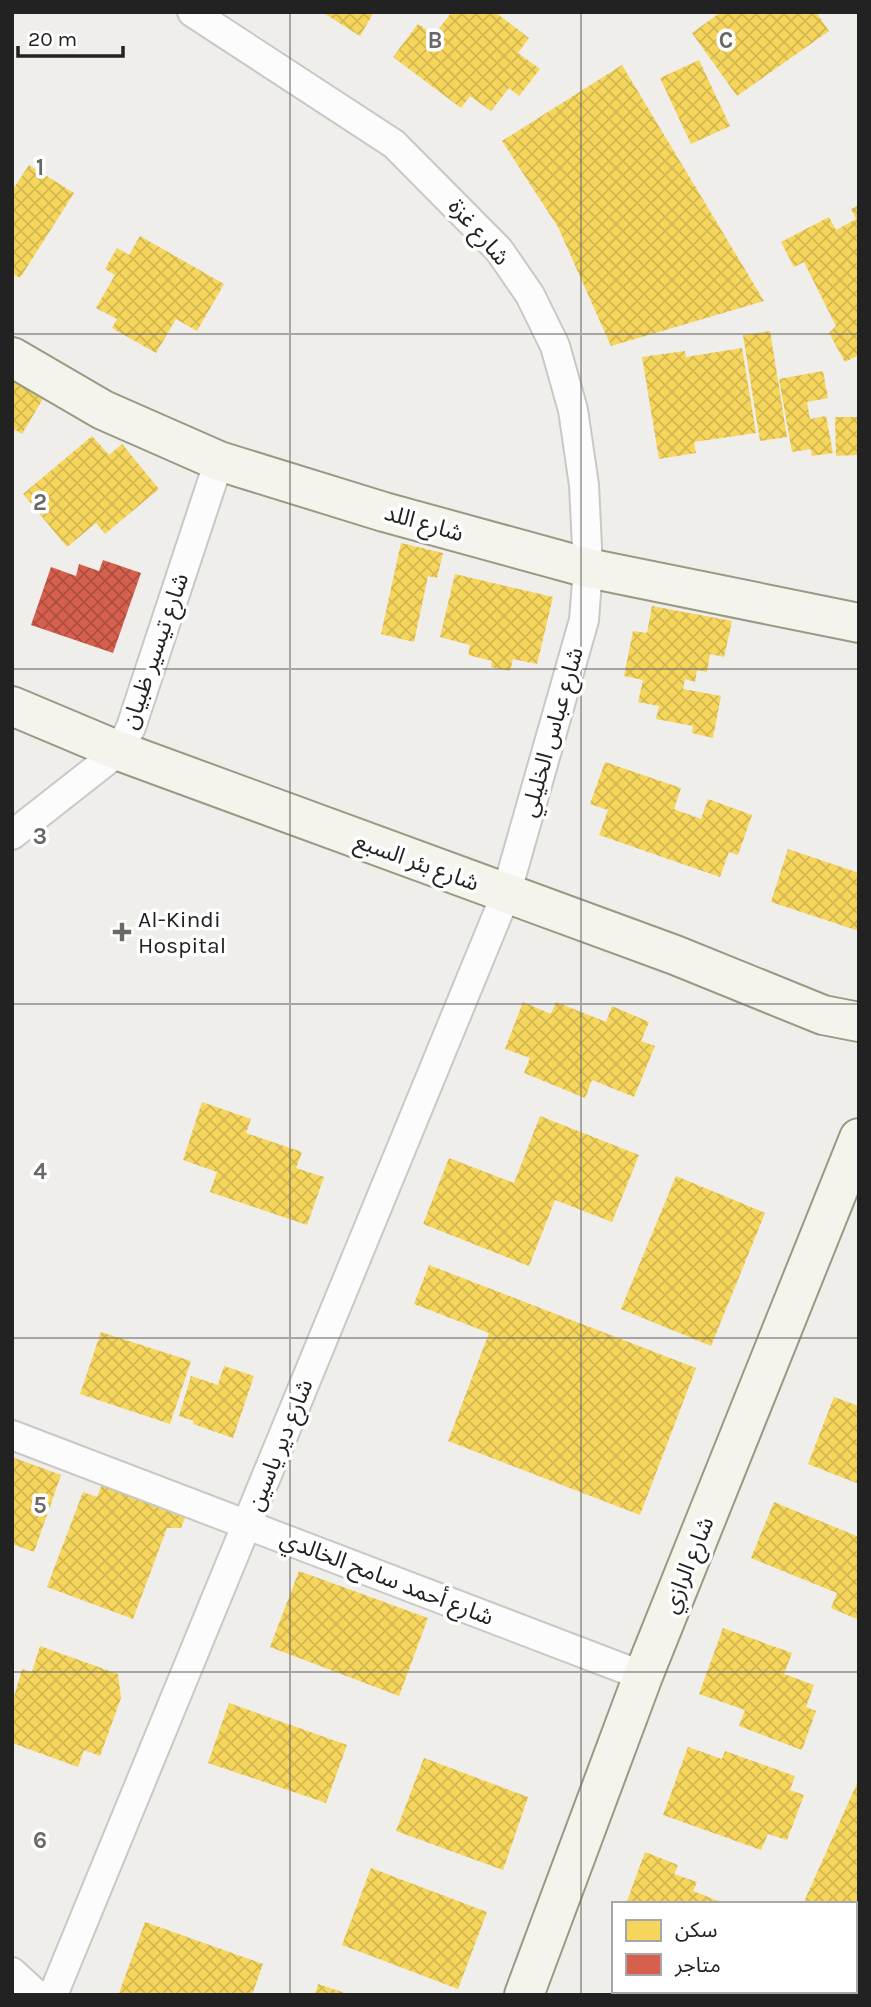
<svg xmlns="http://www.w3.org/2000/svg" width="871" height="2007" viewBox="0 0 871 2007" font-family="Karla,'Noto Sans Arabic',sans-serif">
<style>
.homes{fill:url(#homes-cross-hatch)}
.shops{fill:url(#shops-cross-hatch)}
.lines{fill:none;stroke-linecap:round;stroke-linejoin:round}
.street-casing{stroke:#c9c8c7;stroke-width:32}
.secondary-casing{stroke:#999a82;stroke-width:42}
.street{stroke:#fdfcfc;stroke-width:28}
.secondary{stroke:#f4f4ed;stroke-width:38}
.grid{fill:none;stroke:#6a6968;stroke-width:2;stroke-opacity:0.55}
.poi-dot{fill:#6a6968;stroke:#fff;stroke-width:2.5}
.labels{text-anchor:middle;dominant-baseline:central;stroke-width:7;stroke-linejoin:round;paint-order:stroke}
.street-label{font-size:23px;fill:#222;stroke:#fff}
.poi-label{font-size:23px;fill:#222;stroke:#fff;text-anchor:start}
.grid-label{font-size:23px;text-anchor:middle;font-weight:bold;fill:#6a6968;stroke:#fff;stroke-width:7;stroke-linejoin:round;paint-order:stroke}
</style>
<defs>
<pattern id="homes-cross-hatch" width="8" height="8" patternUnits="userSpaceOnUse" patternTransform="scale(1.75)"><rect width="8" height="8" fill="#f6d55c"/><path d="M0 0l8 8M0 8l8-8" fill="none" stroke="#d3b750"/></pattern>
<pattern id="shops-cross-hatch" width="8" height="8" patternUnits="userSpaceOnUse" patternTransform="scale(1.75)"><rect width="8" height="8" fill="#d6604d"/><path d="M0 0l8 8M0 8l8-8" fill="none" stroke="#ad4f40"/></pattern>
</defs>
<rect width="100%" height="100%" fill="#f0eeeb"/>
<g class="homes">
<polygon points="322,12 374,12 360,36"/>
<polygon points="452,12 495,12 529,38 518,53 540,69 519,96 509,88 491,111 470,96 461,108 393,57 418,24 434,35"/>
<polygon points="721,12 816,12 829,31 737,96 692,33"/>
<polygon points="699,60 730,126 691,144 660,78"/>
<polygon points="622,65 764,301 611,346 558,227 502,141"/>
<polygon points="29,165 74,193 20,278 12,273 12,191"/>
<polygon points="859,205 859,355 845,362 829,333 836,326 804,262 794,267 781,242 829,217 836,230 856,219 851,209"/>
<polygon points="140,236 224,284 197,331 176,319 156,353 112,328 117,319 96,308 115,275 105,269 117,248 129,255"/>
<polygon points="770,331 787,437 760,441 743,335"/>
<polygon points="742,348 756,433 694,442 696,453 659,459 642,357 685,351 686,357"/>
<polygon points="823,371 828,398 807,402 810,419 826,416 833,453 812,456 811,449 792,452 779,379"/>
<polygon points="12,379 44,397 22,434 12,428"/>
<polygon points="835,417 859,417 859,455 836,456"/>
<polygon points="92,436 109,455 122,444 159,489 105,534 96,523 67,547 23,494"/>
<polygon points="401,543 443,553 437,578 428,576 414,642 381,634"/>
<polygon points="455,574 553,597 537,664 513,659 510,671 491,667 492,661 468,655 470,645 440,637"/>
<polygon points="652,606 732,621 724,657 710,654 707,672 697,670 695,682 685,679 683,689 721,696 713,738 692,733 693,726 656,719 659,706 638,702 643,680 624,676 633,631 647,633"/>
<polygon points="605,762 681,788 674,809 701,819 708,799 752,815 738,855 729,852 720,877 599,835 608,810 590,804"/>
<polygon points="788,849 859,873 859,931 771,902"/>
<polygon points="523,1002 551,1014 556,1002 606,1022 612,1006 649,1022 641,1041 655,1046 634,1097 592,1080 585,1098 524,1073 530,1058 505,1049"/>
<polygon points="202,1102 251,1119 246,1133 302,1152 296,1168 324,1177 307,1225 210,1192 217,1172 183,1160"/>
<polygon points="540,1116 639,1155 612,1222 555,1200 529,1266 423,1224 449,1158 514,1183"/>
<polygon points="676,1176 765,1213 711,1346 621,1309"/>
<polygon points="429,1265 696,1368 640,1515 448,1441 489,1333 414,1304"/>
<polygon points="101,1332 191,1361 170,1424 80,1394"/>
<polygon points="224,1366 254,1376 233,1438 193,1424 194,1421 179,1416 191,1376 218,1385"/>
<polygon points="834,1397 859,1406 859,1484 808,1464"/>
<polygon points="12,1457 61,1475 34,1552 12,1544"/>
<polygon points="106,1474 190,1505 181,1528 167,1528 133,1619 47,1587 83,1492 97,1497"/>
<polygon points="774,1502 859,1537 859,1620 831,1608 837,1593 751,1558"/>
<polygon points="299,1571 428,1618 399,1696 270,1647"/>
<polygon points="723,1628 792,1653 784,1674 814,1685 806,1707 816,1711 802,1750 739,1726 745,1710 699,1694"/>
<polygon points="40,1646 118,1674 121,1698 100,1756 84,1750 78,1767 12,1743 12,1704 22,1669 32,1672"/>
<polygon points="229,1703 347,1745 326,1803 208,1763"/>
<polygon points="688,1747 722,1759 725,1751 795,1776 790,1790 804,1795 787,1840 768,1834 761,1850 663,1815"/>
<polygon points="424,1758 528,1797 503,1870 396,1831"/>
<polygon points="859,1779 859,1960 855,1959 855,1904 803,1904"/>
<polygon points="645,1852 678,1865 674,1874 697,1882 693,1891 726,1904 626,1904"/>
<polygon points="371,1868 487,1912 458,1989 342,1945"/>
<polygon points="145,1922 263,1964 252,1995 119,1993"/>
<polygon points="318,1984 348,1994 348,1995 315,1995"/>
</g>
<polygon class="shops" points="103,560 141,573 113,653 31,625 51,567 76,576 79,564 99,571"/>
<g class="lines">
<g class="street-casing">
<g id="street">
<polyline points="12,835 119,751 131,727 219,461"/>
<polyline points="12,1435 643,1676"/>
<polyline points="12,1972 37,1995"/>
<polyline points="53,1995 506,894 584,620 588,568 584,485 573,410 555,346 530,295 499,250 394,144 192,12"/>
</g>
</g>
<g class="secondary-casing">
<g id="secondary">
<polyline points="12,357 103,410 219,461 384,512 588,568 859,623"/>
<polyline points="12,706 119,751 675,955 823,1015 859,1022"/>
<polyline points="524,1995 643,1676 859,1138"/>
</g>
</g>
<use href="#street" class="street"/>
<use href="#secondary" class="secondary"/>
</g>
<path class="grid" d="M290,12V1995M581,12V1995M12,334H859M12,669H859M12,1004H859M12,1338H859M12,1672H859"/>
<path class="poi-dot" d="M118.5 921.5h7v7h7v7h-7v7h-7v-7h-7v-7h7z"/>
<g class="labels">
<g class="street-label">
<text transform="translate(479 232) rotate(49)">شارع غزة</text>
<text transform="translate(424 523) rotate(16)">شارع اللد</text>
<text transform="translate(155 651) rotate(-71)">شارع تيسير ظبيان</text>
<text transform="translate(552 732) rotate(-74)">شارع عباس الخليلي</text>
<text transform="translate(417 862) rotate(20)">شارع بئر السبع</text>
<text transform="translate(280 1445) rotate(-68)">شارع دير ياسين</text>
<text transform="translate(688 1565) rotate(-68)">شارع الرازي</text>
<text transform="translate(387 1578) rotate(21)">شارع أحمد سامح الخالدي</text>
</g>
<g class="poi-label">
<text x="138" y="919">Al-Kindi<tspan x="138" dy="26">Hospital</tspan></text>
</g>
</g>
<g class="grid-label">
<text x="435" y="48">B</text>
<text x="726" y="48">C</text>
<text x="40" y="175">1</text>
<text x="40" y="510">2</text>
<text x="40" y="844">3</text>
<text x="40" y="1179">4</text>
<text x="40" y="1513">5</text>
<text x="40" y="1848">6</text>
</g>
<rect width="871" height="2007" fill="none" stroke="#222222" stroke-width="28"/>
<rect x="612" y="1902" width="245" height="91" fill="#ffffff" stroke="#a7a7a7" stroke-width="2"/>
<rect x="626" y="1920" width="35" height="21" fill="#f6d55c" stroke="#a7a7a7" stroke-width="2"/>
<text x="675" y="1937" font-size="21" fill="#222222">سكن</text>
<rect x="626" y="1954" width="35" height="21" fill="#d6604d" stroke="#a7a7a7" stroke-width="2"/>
<text x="675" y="1972" font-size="21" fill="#222222">متاجر</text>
<path d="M18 46v10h105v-10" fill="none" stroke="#222222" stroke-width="3.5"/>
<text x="28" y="46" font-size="21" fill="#222222" stroke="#ffffff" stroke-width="5" paint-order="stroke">20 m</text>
</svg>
